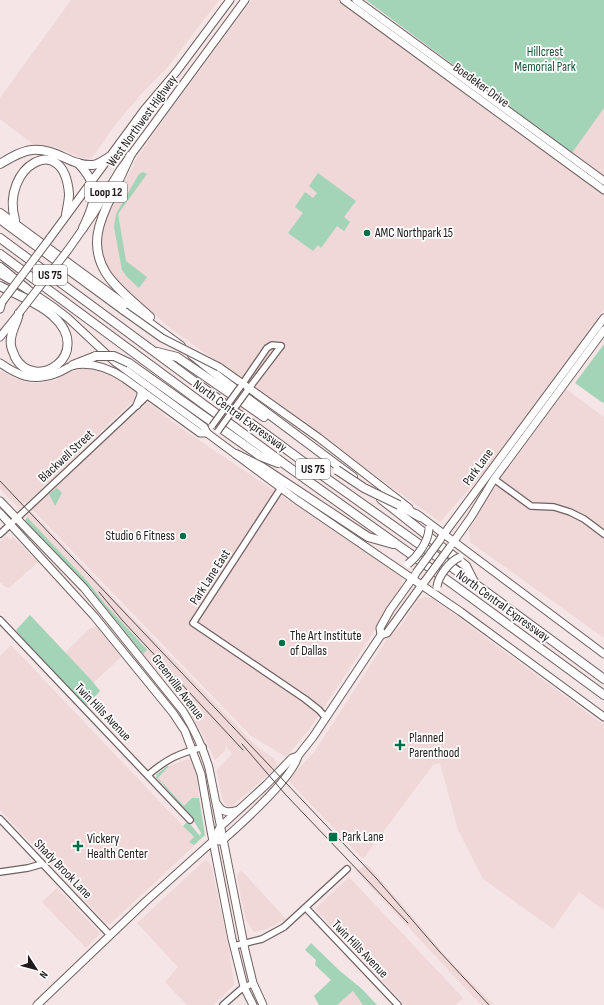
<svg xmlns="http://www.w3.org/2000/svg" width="604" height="1005" viewBox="0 0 604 1005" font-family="'Sofia Sans Condensed',sans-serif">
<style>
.built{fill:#f0d7d8}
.green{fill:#a3d4b8}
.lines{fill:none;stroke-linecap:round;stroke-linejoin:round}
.minor-casing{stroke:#6f6162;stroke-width:8}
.major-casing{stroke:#6f6162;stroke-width:9}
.highway-casing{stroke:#6f6162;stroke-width:10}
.minor{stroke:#fff;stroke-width:5.5}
.major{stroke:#fff;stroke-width:7}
.highway{stroke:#fff;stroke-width:8}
.tram{stroke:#52494a;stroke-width:1}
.minor-bridge-casing{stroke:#6f6162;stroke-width:8;stroke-linecap:butt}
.major-bridge-casing{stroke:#6f6162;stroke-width:9;stroke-linecap:butt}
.highway-bridge-casing{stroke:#6f6162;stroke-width:10;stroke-linecap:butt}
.minor-bridge{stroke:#fff;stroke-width:5.5}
.major-bridge{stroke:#fff;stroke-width:7}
.highway-bridge{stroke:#fff;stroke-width:8}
.poi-dot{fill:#036f47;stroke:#fff;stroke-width:1.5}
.labels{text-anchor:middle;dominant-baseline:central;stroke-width:3.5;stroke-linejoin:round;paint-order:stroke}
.shield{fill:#fff;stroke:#635f5f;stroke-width:1}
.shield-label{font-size:12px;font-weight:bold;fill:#201a1b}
.park-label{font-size:13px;fill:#185237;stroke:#fff}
.street-label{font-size:13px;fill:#201a1b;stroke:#fff}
.poi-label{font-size:13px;fill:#201a1b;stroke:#fff;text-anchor:start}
</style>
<rect width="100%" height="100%" fill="#f6e5e6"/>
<g class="built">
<polygon points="71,0 219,0 167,68 144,91 115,125 92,158 85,159 55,147 43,146 37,147 0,119 0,98"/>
<polygon points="252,0 339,0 604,195 604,309 484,472 440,522 234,373 171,329 121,286 113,278 105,264 101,246 101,229 108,211 134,165 133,164 158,127"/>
<polygon points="604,108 604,176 572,153"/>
<polygon points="93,368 102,370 118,376 138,390 139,395 26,503 25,502 19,508 0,489 0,372 2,371 14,378 31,383 41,383 56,380 66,373 80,369"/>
<polygon points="566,389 604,417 604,638 470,542 469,530 486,499 503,475"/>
<polygon points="148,402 178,426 392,570 400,576 402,579 401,587 379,624 311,727 286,757 251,736 30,507"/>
<polygon points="31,511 118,603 178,664 256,746 275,759 277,767 231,807 227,806 222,799 217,772 217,769 232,754 226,746 225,751 215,760 203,735 188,711 189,708 143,654 147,650 105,604 88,582 27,517 27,516"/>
<polygon points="6,536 10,540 13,537 38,562 9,588 4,586 0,582 0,542"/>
<polygon points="424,597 432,598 604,725 604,910 579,892 553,929 483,879 458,830 440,763 433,765 363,859 288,780 315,751 387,639 402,624 418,600"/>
<polygon points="97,627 121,657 93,683 65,653 90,628"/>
<polygon points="11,645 198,842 110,924 107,924 0,810 0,656"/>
<polygon points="191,758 196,770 199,798 192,798 185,806 158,778 169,766"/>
<polygon points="205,860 211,864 229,949 234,985 213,1005 187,1005 165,982 178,967 137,923"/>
<polygon points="367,864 452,963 494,1005 481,1005 356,871"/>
<polygon points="241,870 286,919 267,929 254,932 246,920 242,903 237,876"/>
<polygon points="349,877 463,998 456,1005 405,1005 315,909"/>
<polygon points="57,888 99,932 99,935 86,948 42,902"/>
<polygon points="353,991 363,1005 337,1005"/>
</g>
<g class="green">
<polygon points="366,0 604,0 604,108 572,153"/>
<polygon points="143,172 147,174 118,214 126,261 147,277 139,288 127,277 122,270 114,227 116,214 139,174"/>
<polygon points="318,173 356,201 344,217 350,222 344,231 337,226 321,248 318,245 313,251 288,233 303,213 295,207 305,192 313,198 317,193 309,186"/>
<polygon points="604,344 604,402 603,403 575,383"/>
<polygon points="57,488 62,493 55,506 49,494"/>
<polygon points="27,517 88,582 105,604 147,650 143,654 91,590 25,521"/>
<polygon points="30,615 93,682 100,691 86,706 22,638 16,630"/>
<polygon points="167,766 169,766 158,778 184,806 192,798 199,798 205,835 194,845 189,842 194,837 183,826 186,823 189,823 200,836 201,833 192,818 156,777 157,774"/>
<polygon points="311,943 340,971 362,989 377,1005 363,1005 353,991 337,1005 319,1005 314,996 331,980 315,965 316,960 305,950"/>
</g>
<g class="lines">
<g class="minor-casing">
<g id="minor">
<polyline points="241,386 267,348 272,345 281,346"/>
<polyline points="247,391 281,346"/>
<polyline points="494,479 531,506 554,507 570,512 584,519 604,534"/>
<polyline points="281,488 193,623 305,699 319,710 326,718"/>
<polyline points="0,534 148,395"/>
<polyline points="0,620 190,820"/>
<path d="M148,775C168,758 178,754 203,747"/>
<polyline points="0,819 110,935"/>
<polyline points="0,872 28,868 42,864"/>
<polyline points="306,908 398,1005"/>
<polyline points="234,946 262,939 284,927 347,869"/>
<polyline points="223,1005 240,990 253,983"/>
</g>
</g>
<g class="major-casing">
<g id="major">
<polyline points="344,0 604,190"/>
<polyline points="356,0 604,181"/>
<polyline points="0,220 124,311"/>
<polyline points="50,238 144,110 177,71 230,0"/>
<polyline points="68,250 94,213 120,170 245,0"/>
<polyline points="0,274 27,289 55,308 68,318 115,362 204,427 207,433 297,500 461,612 604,717"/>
<polyline points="0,309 2,302"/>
<polyline points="0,337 17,316"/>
<path d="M0,363C19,376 32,382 55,374C61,372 68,367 74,365C93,362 109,368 124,378L200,433H207"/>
<polyline points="219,367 319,438 409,508"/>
<polyline points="137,405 141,395 141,390"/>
<path d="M0,501L84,588L183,711C194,729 203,747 209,768L245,950L253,983L263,1005"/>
<polyline points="0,513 94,616 173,713 185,731 201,774 211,831 232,939 244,987 253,1005"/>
<polyline points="417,514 604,654"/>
<polyline points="441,538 604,318"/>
<polyline points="452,544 471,517 494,479 604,330"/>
<polyline points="381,635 387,633 424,582"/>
<path d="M217,804C222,813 229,813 238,810"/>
<path d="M219,841L223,840C241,824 293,777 298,756"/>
<polyline points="37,1005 145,902 213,841 220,827 267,784 292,758 298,756 313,737 381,635 380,628 390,610 415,575"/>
</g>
</g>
<g class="highway-casing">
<g id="highway">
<path d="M130,156C124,169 118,182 112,195C99,221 89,246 106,273C117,290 135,303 150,317"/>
<path d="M78,163C101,187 96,201 83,228"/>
<path d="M0,164C10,158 21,151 32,150C57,148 70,166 92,165C98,165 104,160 109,157"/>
<polyline points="0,213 181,346"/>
<path d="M15,220C0,167 64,129 69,194C69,201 67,208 66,215"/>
<polyline points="0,238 309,466 474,583 604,679"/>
<polyline points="0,254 290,468 454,585 604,695"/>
<polyline points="0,267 27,289"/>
<path d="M0,286C17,295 39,303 53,316C95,354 35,394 15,357C14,353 11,349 11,345C9,334 17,324 19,313"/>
<polyline points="157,352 177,357 264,417"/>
<polyline points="192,355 223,380 353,477"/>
<polyline points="129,363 260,456 278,463"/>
<polyline points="73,365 96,356"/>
<polyline points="236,454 262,467 368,537 393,544"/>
<polyline points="381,499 466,566 474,582"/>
<polyline points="399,505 420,517"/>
</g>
</g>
<use href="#minor" class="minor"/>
<use href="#major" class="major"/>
<use href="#highway" class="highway"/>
<g class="tram">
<polyline points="0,481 376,878 439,951 489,1005"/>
<polyline points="99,592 122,620 243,750"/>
<polyline points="242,744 285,794 408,923"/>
</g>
<g class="minor-bridge-casing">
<g id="minor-bridge">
<polyline points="212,426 241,386"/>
<polyline points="218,431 247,391"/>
</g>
</g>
<g class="major-bridge-casing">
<g id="major-bridge">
<polyline points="2,302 50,238"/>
<polyline points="124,311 162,338 219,367"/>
<polyline points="19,313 68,250"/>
<path d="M408,564C418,556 428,542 429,529"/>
<polyline points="416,573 440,540"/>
<polyline points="425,581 450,547"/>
<path d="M437,587C438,576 450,561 460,557"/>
</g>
</g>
<g class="highway-bridge-casing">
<g id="highway-bridge">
<polyline points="96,356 114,356 129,363"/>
<polyline points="337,470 364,488 399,505"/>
</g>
</g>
<use href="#minor-bridge" class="minor-bridge"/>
<use href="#major-bridge" class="major-bridge"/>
<use href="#highway-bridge" class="highway-bridge"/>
</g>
<g class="poi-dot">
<circle cx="367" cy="233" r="4"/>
<circle cx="183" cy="536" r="4"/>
<circle cx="282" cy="643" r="4"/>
<path d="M398 739h4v4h4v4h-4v4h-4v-4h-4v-4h4z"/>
<rect x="328" y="832" width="10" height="10" rx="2"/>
<path d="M76 840h4v4h4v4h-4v4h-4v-4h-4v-4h4z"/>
</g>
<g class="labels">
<g class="shield">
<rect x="85" y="182" width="42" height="20" rx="3"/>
<rect x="33" y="265" width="34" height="20" rx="3"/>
<rect x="296" y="459" width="34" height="20" rx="3"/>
</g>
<g class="shield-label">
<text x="106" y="192">Loop 12</text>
<text x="50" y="275">US 75</text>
<text x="313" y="469">US 75</text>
</g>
<g class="park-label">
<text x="545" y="52">Hillcrest<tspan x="545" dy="15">Memorial Park</tspan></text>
</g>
<g class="street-label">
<text transform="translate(481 85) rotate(36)">Boedeker Drive</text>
<text transform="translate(142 121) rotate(-54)">West Northwest Highway</text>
<text transform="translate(240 416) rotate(36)">North Central Expressway</text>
<text transform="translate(66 456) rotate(-43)">Blackwell Street</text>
<text transform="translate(478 467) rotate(-54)">Park Lane</text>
<text transform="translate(210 577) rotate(-57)">Park Lane East</text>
<text transform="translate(503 606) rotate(36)">North Central Expressway</text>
<text transform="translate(178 687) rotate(53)">Greenville Avenue</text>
<text transform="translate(103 712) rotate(46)">Twin Hills Avenue</text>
<text transform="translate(63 869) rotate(46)">Shady Brook Lane</text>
<text transform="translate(360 949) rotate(46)">Twin Hills Avenue</text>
</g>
<g class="poi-label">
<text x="375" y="233">AMC Northpark 15</text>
<text x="175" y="536" text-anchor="end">Studio 6 Fitness</text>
<text x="290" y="636">The Art Institute<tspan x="290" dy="15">of Dallas</tspan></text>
<text x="409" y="738">Planned<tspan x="409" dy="15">Parenthood</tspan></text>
<text x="342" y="837">Park Lane</text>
<text x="87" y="839">Vickery<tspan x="87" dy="15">Health Center</tspan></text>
</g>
</g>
<g transform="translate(36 969) rotate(126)" stroke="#ffffff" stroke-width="3" paint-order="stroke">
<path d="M0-3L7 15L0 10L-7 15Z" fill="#201a1b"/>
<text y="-6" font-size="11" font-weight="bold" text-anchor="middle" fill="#201a1b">N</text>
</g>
</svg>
